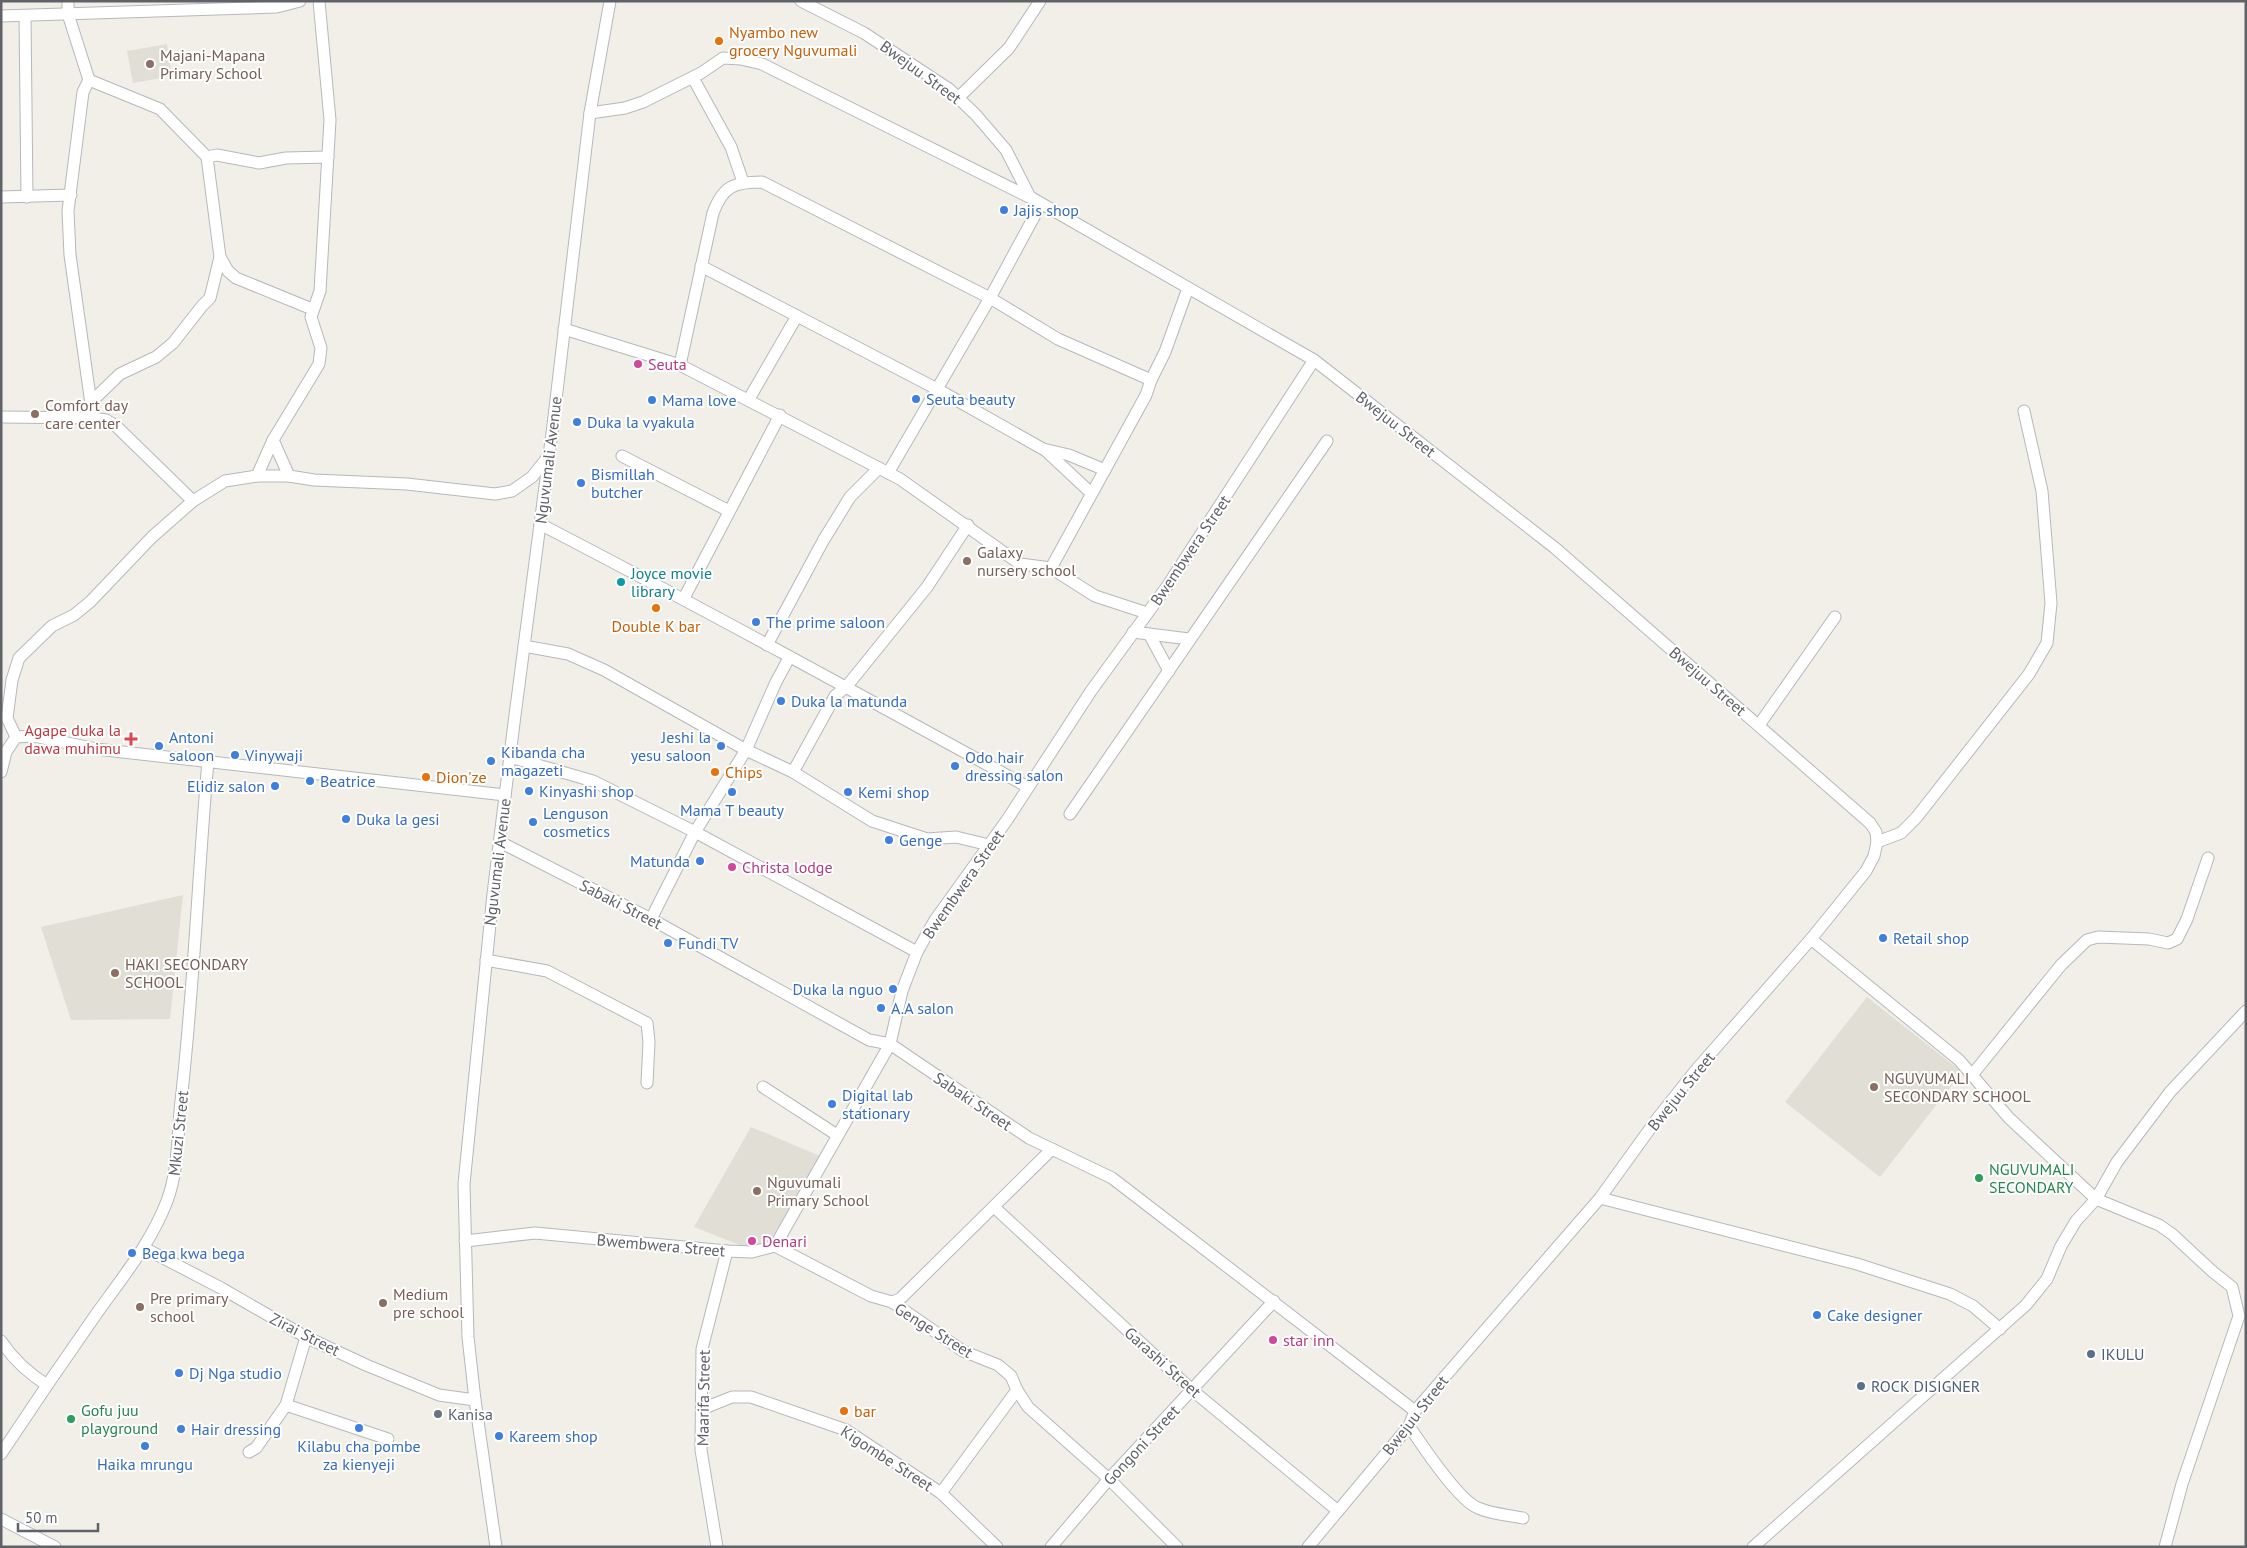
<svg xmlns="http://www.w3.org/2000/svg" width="2247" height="1548" viewBox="0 0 2247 1548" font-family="'PT Sans',sans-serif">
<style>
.education{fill:#e1ded6}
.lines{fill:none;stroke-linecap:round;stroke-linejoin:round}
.minor-casing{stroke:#b5b8bc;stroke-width:13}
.minor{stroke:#fff;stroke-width:11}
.food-dot{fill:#e8710a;stroke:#fff;stroke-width:2}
.education-dot{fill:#8d6e63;stroke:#fff;stroke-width:2}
.shop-dot{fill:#3f7fe0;stroke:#fff;stroke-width:2}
.hotel-dot{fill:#d1479c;stroke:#fff;stroke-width:2}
.culture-dot{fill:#0f9aa8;stroke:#fff;stroke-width:2}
.health-dot{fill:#e0444e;stroke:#fff;stroke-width:2}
.leisure-dot{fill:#2e9e5b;stroke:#fff;stroke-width:2}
.service-dot{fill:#5c6f8a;stroke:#fff;stroke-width:2}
.worship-dot{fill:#6b7280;stroke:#fff;stroke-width:2}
.labels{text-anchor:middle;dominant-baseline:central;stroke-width:4;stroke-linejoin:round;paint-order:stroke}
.food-label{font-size:16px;fill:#c56008;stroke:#fff;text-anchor:start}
.education-label{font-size:16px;fill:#785e54;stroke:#fff;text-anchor:start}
.street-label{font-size:16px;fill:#5f6368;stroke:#fff}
.shop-label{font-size:16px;fill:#366cbe;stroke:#fff;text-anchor:start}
.hotel-label{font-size:16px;fill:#b23c85;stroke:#fff;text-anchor:start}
.culture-label{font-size:16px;fill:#0d838f;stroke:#fff;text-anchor:start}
.health-label{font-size:16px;fill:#be3a42;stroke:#fff;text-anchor:end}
.leisure-label{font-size:16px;fill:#27864d;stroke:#fff;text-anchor:start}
.service-label{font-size:16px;fill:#4e5e75;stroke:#fff;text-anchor:start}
.worship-label{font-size:16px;fill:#5b616d;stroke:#fff;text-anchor:start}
</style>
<rect width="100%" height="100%" fill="#f1efe8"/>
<g class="education">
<polygon points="167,44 172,76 133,83 127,51"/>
<polygon points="183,895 170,1019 71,1020 41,927"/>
<polygon points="1867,997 1962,1072 1880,1177 1785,1102"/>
<polygon points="751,1127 820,1156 770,1241 750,1249 694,1227"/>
</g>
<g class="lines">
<g class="minor-casing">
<g id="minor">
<polyline points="68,1 68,14 89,80 83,92 68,211 70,255 93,418"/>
<polyline points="801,1 864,33 949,89 976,115 1006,150 1030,197 1314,360 1555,548 1870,823 1876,832 1877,842 1874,856 1866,871 1811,939 1696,1070 1657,1119 1600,1198 1415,1411 1409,1426 1308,1547"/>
<polyline points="1,16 277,7 300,1"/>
<polyline points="25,16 27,197"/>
<polyline points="693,78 731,147 743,182"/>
<polyline points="89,80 160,109 207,157 220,257 228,271 236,278 312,309"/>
<polyline points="959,97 1009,48 1040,1"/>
<polyline points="590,113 625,108 643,102 701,73 723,58 741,59 762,64 1029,197"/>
<polyline points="207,157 217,155 259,163 286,158 328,157"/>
<polyline points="1,197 71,195"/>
<polyline points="701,266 937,389 1043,449 1069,455 1105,470"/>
<polyline points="564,329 680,365 900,479 1020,564 1051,568 1095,596 1147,613"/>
<path d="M680,365L713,213C723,186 734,182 762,182L990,298L1058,339L1151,380"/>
<polyline points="749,399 797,316"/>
<polyline points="91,402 120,374 156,357 173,343 202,306 210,298 220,257"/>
<polyline points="1,417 93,418 106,420 116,426 193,501"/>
<polyline points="273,440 289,476"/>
<polyline points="1045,450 1091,493"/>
<polyline points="622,456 729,511"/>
<polyline points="888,473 990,298 1041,204"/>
<polyline points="257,476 273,440 319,364 321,348 311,317 320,291 330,120 319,1"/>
<path d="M540,524C704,609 866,698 1028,787"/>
<polyline points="1051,568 1146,395 1151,380 1165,352 1188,288"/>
<polyline points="684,598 780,415"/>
<polyline points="1133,632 1189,639"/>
<polyline points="1149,634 1169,671"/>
<polyline points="767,645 823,541 850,497 879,468"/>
<polyline points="524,646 568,654 604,670 746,750 793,772 872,821 927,839 956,837 989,845"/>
<polyline points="1759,725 1835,617"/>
<polyline points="16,737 7,718 12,680 19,658 52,626 74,615 90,602 152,537 193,501 225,481 257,476 289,476 314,480 407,484 495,494 512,491 532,477 547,458"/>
<polyline points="510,757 593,781 695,832 917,952"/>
<polyline points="1,772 6,752 16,737 34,736 96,749 505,795"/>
<polyline points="793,772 835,696 847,686 927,587 968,525"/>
<polyline points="1070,814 1327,441"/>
<polyline points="500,842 651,919 869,1040 890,1044 1029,1138 1112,1178 1415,1411"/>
<polyline points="1877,842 1901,833 1916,818 2029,674 2047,643 2051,603 2042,491 2024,411"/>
<polyline points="651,919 695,832 746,750 776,682 789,658"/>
<polyline points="1811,939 1959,1060 2009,1118 2096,1199 2159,1225 2172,1234 2213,1272 2232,1287 2239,1316 2182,1484 2165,1547"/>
<polyline points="486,960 547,971 647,1023 649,1042 647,1083"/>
<polyline points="1972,1075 2061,965 2087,940 2098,937 2149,939 2168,943 2177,939 2187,919 2208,858"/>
<polyline points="763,1087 837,1135"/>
<polyline points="1600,1198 1857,1264 1950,1294 1973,1306 2000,1329"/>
<polyline points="994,1207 1192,1390 1338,1511"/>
<polyline points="465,1241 535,1233 727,1251 752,1252 775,1246 890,1044 902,991 917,952 935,920 1007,820 1091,691 1168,585 1314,360"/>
<polyline points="775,1246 871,1296 892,1302 963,1351 998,1365 1011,1376 1017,1390 1028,1407 1109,1479 1177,1547"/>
<polyline points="144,1248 221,1288 306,1337 366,1365 439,1395 475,1400"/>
<polyline points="892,1302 900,1299 1052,1149"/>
<path d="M1,1341C13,1359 28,1373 47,1385"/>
<polyline points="286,1405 388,1439"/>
<polyline points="702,1409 732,1397 751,1397 846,1430 941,1493 997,1547"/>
<path d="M1409,1426C1422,1445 1458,1500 1478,1508C1491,1514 1509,1515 1523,1518"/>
<polyline points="249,1452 256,1448 286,1405 306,1337"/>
<path d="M1,1454C32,1407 64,1360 97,1313C122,1278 151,1243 167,1201C179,1169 177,1135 181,1101C194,988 198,874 208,761"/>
<polyline points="941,1493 1017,1390"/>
<polyline points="1,1519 55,1547"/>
<polyline points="496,1547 475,1400 468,1337 464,1184 493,894 514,723 553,425 590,113 610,1"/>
<polyline points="717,1547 701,1450 702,1349 727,1251"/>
<polyline points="1051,1547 1109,1479 1274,1301"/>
<polyline points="1753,1547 2026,1305 2047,1279 2061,1246 2076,1221 2096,1199 2117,1162 2170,1092 2246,1011"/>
</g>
</g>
<use href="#minor" class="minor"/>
</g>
<g class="food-dot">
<circle cx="719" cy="41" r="5"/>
<circle cx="656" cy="608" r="5"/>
<circle cx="715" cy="772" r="5"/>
<circle cx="426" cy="777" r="5"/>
<circle cx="844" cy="1411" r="5"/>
</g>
<g class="education-dot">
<circle cx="150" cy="64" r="5"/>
<circle cx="35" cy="414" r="5"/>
<circle cx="967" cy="561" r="5"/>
<circle cx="115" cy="973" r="5"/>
<circle cx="1874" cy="1087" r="5"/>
<circle cx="757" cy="1191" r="5"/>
<circle cx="383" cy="1303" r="5"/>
<circle cx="140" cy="1307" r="5"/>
</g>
<g class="shop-dot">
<circle cx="1004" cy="210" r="5"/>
<circle cx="916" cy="399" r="5"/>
<circle cx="652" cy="400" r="5"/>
<circle cx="577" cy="422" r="5"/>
<circle cx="581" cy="483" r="5"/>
<circle cx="756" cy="622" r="5"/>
<circle cx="781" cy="701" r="5"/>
<circle cx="159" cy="746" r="5"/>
<circle cx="721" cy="746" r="5"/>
<circle cx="235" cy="755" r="5"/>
<circle cx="491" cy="761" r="5"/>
<circle cx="955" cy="766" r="5"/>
<circle cx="310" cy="781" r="5"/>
<circle cx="275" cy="786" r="5"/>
<circle cx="529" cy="791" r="5"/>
<circle cx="732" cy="792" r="5"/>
<circle cx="848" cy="792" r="5"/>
<circle cx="346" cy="819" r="5"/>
<circle cx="533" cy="822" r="5"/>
<circle cx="889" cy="840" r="5"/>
<circle cx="700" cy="861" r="5"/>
<circle cx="1883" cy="938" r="5"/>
<circle cx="668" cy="943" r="5"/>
<circle cx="893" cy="989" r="5"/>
<circle cx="881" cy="1008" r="5"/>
<circle cx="832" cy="1104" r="5"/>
<circle cx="132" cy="1253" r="5"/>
<circle cx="1817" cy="1315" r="5"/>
<circle cx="179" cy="1373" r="5"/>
<circle cx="359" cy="1428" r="5"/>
<circle cx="181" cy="1429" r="5"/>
<circle cx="499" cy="1436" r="5"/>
<circle cx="145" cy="1446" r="5"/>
</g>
<g class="hotel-dot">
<circle cx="638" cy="364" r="5"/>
<circle cx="732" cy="867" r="5"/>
<circle cx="752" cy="1241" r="5"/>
<circle cx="1273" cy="1340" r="5"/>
</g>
<circle class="culture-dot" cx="621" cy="582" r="5"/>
<path class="health-dot" d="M128.5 731.5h5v5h5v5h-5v5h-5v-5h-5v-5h5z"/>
<g class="leisure-dot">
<circle cx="1979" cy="1178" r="5"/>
<circle cx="71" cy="1419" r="5"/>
</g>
<g class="service-dot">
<circle cx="2091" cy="1354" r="5"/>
<circle cx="1861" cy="1386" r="5"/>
</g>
<circle class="worship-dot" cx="438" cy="1414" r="5"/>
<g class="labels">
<g class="food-label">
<text x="729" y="32">Nyambo new<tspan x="729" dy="18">grocery Nguvumali</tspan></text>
<text x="656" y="626" text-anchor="middle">Double K bar</text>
<text x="725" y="772">Chips</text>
<text x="436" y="777">Dion'ze</text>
<text x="854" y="1411">bar</text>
</g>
<g class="education-label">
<text x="160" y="55">Majani-Mapana<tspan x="160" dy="18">Primary School</tspan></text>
<text x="45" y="405">Comfort day<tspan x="45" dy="18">care center</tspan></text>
<text x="977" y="552">Galaxy<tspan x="977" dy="18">nursery school</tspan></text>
<text x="125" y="964">HAKI SECONDARY<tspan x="125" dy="18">SCHOOL</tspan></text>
<text x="1884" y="1078">NGUVUMALI<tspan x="1884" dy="18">SECONDARY SCHOOL</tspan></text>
<text x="767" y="1182">Nguvumali<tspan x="767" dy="18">Primary School</tspan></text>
<text x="393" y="1294">Medium<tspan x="393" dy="18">pre school</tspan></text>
<text x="150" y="1298">Pre primary<tspan x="150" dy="18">school</tspan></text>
</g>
<g class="street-label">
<text transform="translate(921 72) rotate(36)">Bwejuu Street</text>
<text transform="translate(1396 424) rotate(38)">Bwejuu Street</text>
<text transform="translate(548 460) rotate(-83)">Nguvumali Avenue</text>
<text transform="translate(1190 550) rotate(-56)">Bwembwera Street</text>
<text transform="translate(1708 681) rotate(41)">Bwejuu Street</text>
<text transform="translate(497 862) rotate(-83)">Nguvumali Avenue</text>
<text transform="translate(963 884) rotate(-55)">Bwembwera Street</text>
<text transform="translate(621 904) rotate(27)">Sabaki Street</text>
<text transform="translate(1681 1091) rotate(-51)">Bwejuu Street</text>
<text transform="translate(973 1101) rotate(34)">Sabaki Street</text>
<text transform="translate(178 1133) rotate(-84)">Mkuzi Street</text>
<text transform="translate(661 1245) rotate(5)">Bwembwera Street</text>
<text transform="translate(934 1330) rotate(32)">Genge Street</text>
<text transform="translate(305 1334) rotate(27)">Zirai Street</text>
<text transform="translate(1163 1362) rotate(42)">Garashi Street</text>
<text transform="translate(703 1398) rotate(-89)">Maarifa Street</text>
<text transform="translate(1415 1415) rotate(-52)">Bwejuu Street</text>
<text transform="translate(1141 1445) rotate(-47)">Gongoni Street</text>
<text transform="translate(887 1458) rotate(33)">Kigombe Street</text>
</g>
<g class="shop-label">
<text x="1014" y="210">Jajis shop</text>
<text x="926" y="399">Seuta beauty</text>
<text x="662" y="400">Mama love</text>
<text x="587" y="422">Duka la vyakula</text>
<text x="591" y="474">Bismillah<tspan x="591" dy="18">butcher</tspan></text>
<text x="766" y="622">The prime saloon</text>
<text x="791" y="701">Duka la matunda</text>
<text x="169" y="737">Antoni<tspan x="169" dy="18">saloon</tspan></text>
<text x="711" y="737" text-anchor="end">Jeshi la<tspan x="711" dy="18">yesu saloon</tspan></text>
<text x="501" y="752">Kibanda cha<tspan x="501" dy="18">magazeti</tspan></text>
<text x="245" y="755">Vinywaji</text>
<text x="965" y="757">Odo hair<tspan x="965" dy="18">dressing salon</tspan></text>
<text x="320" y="781">Beatrice</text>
<text x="265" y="786" text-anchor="end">Elidiz salon</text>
<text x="539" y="791">Kinyashi shop</text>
<text x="858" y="792">Kemi shop</text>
<text x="732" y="810" text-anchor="middle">Mama T beauty</text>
<text x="543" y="813">Lenguson<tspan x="543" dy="18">cosmetics</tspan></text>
<text x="356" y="819">Duka la gesi</text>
<text x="899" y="840">Genge</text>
<text x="690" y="861" text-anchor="end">Matunda</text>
<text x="1893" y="938">Retail shop</text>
<text x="678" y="943">Fundi TV</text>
<text x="883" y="989" text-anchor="end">Duka la nguo</text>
<text x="891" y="1008">A.A salon</text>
<text x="842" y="1095">Digital lab<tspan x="842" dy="18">stationary</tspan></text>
<text x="142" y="1253">Bega kwa bega</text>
<text x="1827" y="1315">Cake designer</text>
<text x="189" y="1373">Dj Nga studio</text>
<text x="191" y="1429">Hair dressing</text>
<text x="509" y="1436">Kareem shop</text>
<text x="359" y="1446" text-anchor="middle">Kilabu cha pombe<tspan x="359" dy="18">za kienyeji</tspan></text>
<text x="145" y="1464" text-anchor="middle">Haika mrungu</text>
</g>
<g class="hotel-label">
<text x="648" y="364">Seuta</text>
<text x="742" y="867">Christa lodge</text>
<text x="762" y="1241">Denari</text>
<text x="1283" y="1340">star inn</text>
</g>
<g class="culture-label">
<text x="631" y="573">Joyce movie<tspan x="631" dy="18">library</tspan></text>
</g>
<g class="health-label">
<text x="121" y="730">Agape duka la<tspan x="121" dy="18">dawa muhimu</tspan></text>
</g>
<g class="leisure-label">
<text x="1989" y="1169">NGUVUMALI<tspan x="1989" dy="18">SECONDARY</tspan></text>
<text x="81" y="1410">Gofu juu<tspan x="81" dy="18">playground</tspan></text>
</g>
<g class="service-label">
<text x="2101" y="1354">IKULU</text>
<text x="1871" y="1386">ROCK DISIGNER</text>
</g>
<g class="worship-label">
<text x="448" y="1414">Kanisa</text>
</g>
</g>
<rect width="2247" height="1548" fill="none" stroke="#5f6368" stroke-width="5"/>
<path d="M18 1523v8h80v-8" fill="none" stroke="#5f6368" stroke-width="2.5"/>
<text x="25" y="1523" font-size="15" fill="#5f6368" stroke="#ffffff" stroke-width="4" paint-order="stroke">50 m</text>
</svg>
